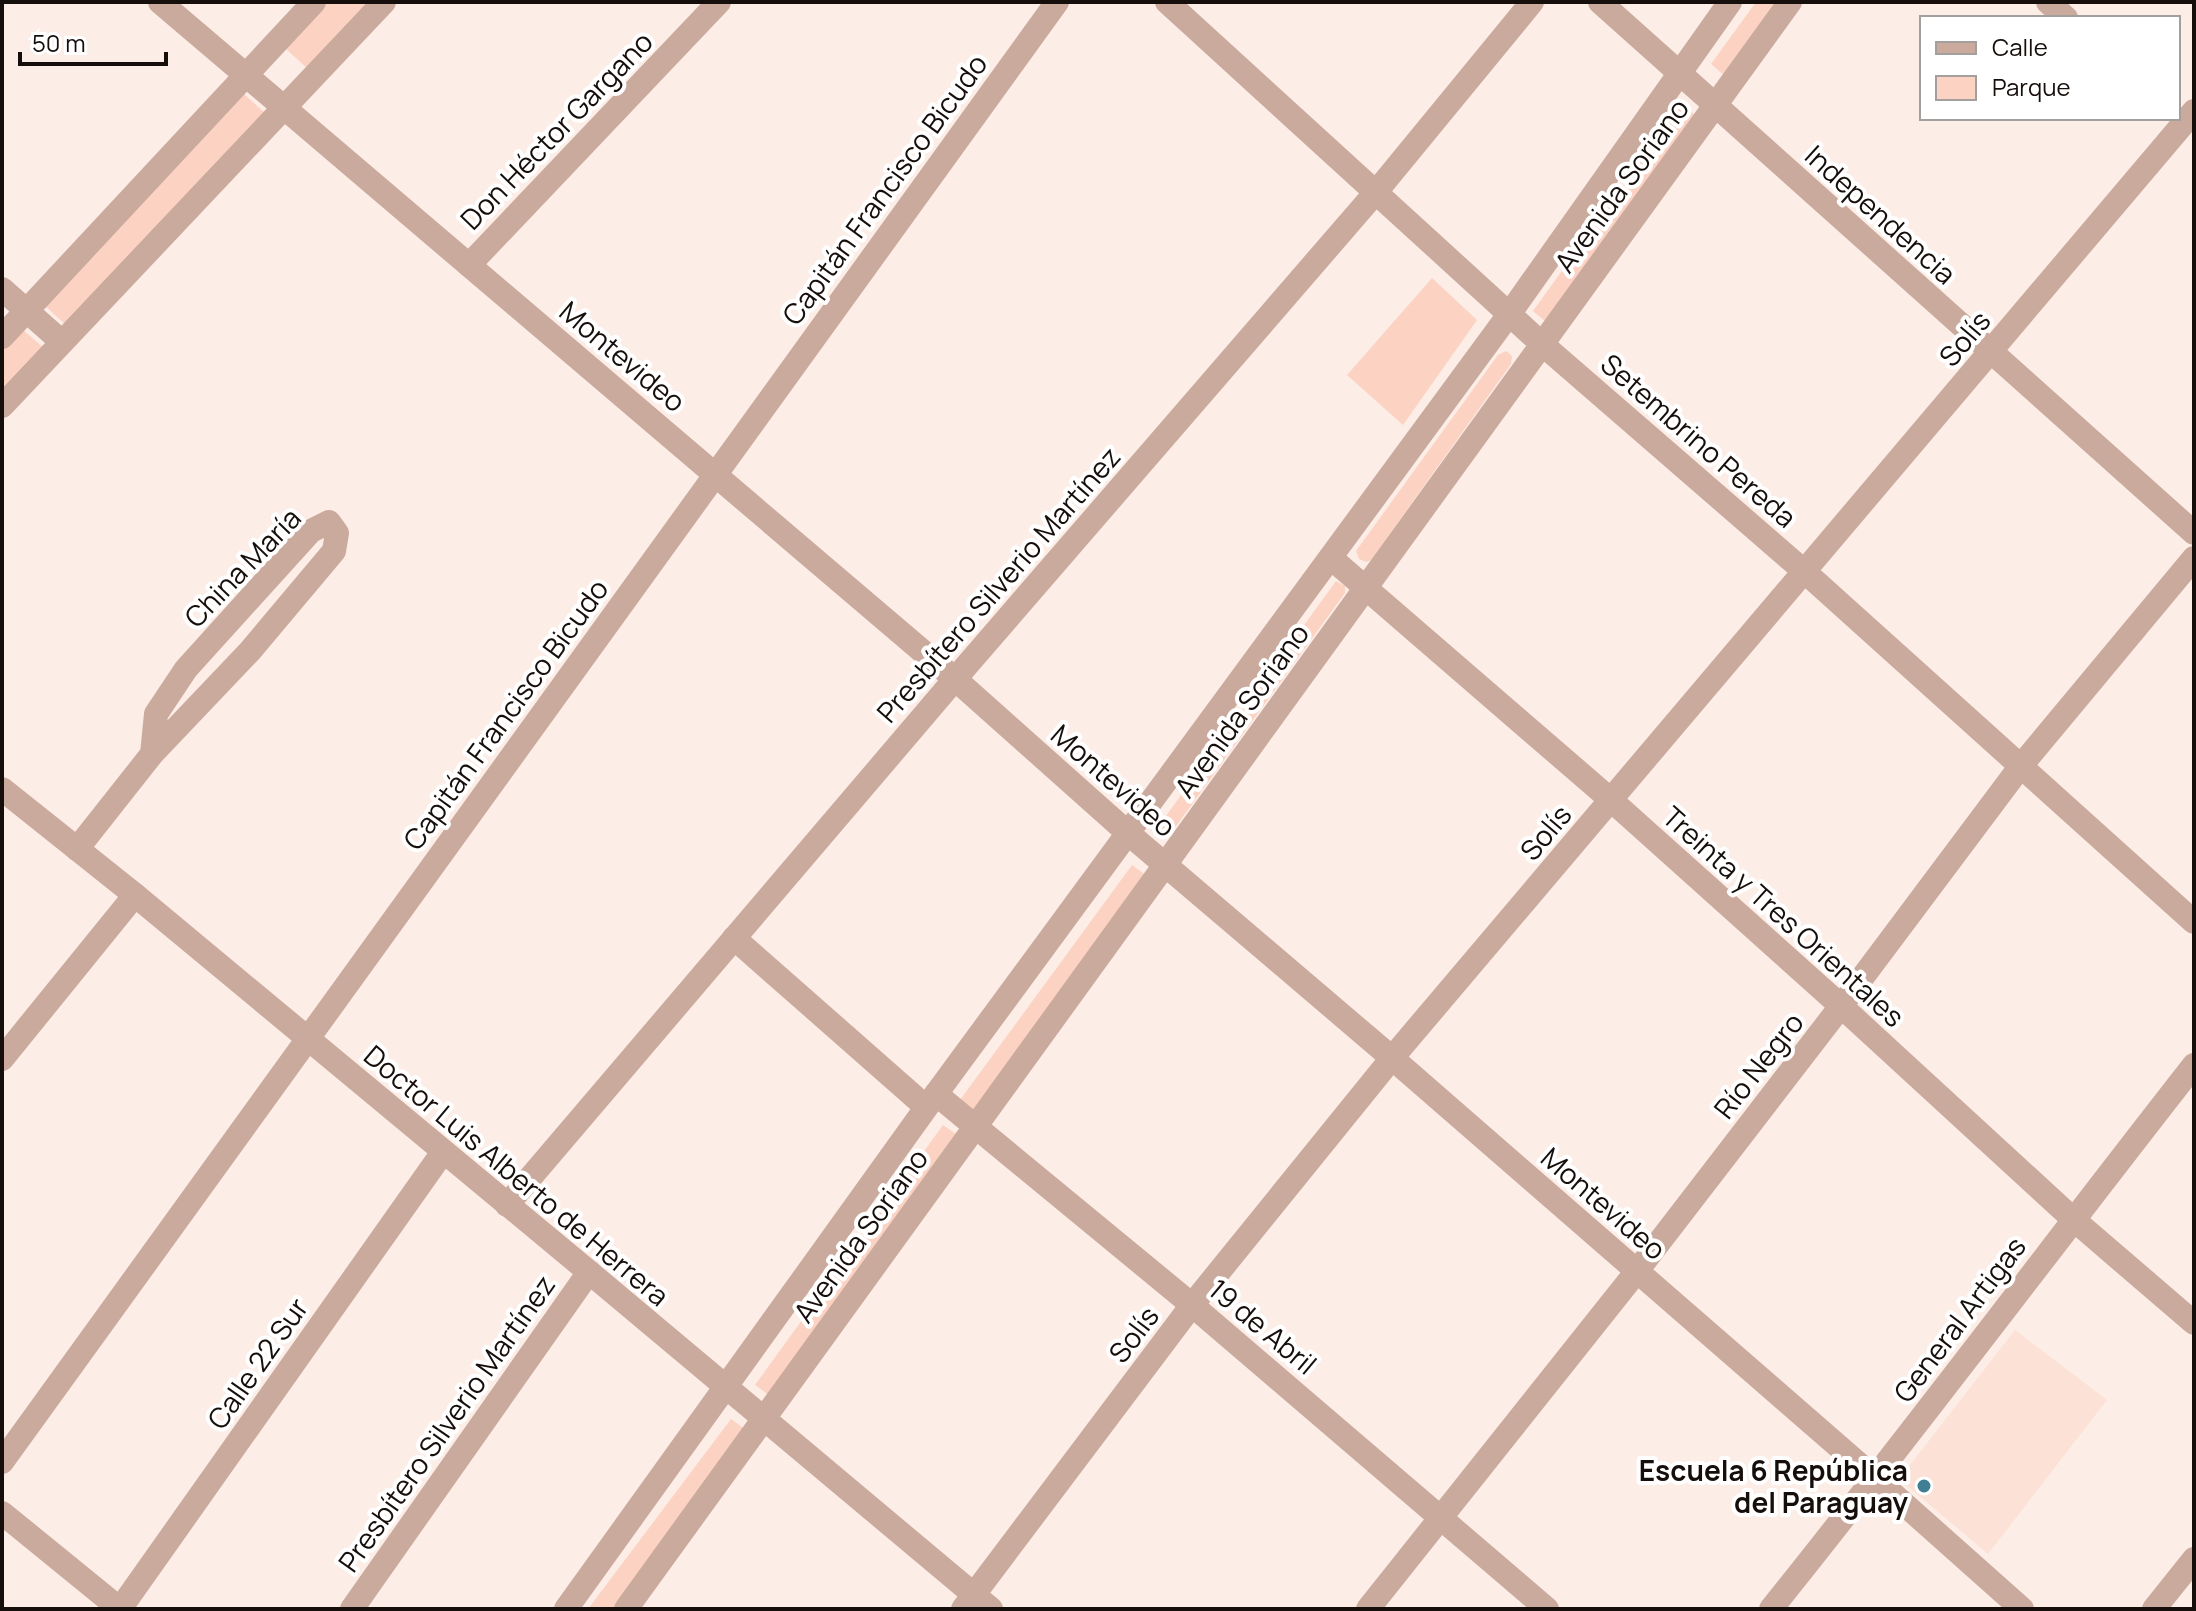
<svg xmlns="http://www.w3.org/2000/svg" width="2196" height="1611" viewBox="0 0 2196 1611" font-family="Manrope,sans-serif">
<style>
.built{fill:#fce1d7}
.green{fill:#fcd3c3}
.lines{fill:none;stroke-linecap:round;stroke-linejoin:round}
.minor{stroke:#caaa9d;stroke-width:24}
.poi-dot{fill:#407e94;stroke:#fff;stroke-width:3}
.labels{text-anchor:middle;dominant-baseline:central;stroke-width:8;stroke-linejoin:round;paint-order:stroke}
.street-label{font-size:28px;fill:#160e0a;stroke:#fff}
.poi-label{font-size:28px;font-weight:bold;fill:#160e0a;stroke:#fff;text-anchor:end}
</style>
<rect width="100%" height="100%" fill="#fcede7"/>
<polygon class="built" points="2015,1330 2107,1400 1988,1554 1899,1479"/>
<g class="green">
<polygon points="328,2 371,2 308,69 285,48"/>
<polygon points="1756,2 1778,2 1725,76 1711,64"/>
<polygon points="243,93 266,114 67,326 44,305"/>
<polygon points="1682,104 1696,116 1546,322 1533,311"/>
<polygon points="1432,278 1477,320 1403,425 1347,375"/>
<polygon points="22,329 45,349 2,395 2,350"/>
<polygon points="1506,351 1512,356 1511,364 1371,560 1366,562 1359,559 1356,551 1498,355"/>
<polygon points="1336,581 1345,586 1345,593 1169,836 1158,827"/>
<polygon points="1132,865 1147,876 975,1111 960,1100"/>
<polygon points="943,1125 959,1136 770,1396 755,1385"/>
<polygon points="731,1419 746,1430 613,1609 588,1609"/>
</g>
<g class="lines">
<g class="minor">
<polyline points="160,2 955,679 1129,834 1392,1058 1876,1479 2022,1609"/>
<polyline points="1167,2 1542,344 1805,572 2194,922"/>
<polyline points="1600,2 2194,533"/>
<polyline points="2048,2 2066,18"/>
<polyline points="469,265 719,2"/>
<polyline points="2,289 62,342"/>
<polyline points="2,337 314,2"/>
<polyline points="2,406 384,2"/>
<polyline points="1331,558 1611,800 1841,1006 2073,1219 2194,1323"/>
<polyline points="2,789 135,895 589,1272 991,1609"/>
<polyline points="77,849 152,754 250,651 334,551 337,533 329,522 311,531 186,669 156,714 152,754"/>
<polyline points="734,938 926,1107"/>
<polyline points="2,1059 135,895"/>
<polyline points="936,1094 1192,1305 1547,1609"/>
<polyline points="507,1205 955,679 1376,192 1532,2"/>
<polyline points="2,1462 1057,2"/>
<polyline points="2,1513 120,1609"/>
<polyline points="120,1609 443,1152"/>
<polyline points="352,1609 589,1272"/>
<polyline points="566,1609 936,1094 1510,313 1730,2"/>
<polyline points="626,1609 1790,2"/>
<polyline points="963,1609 1192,1305 1392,1058 2194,111"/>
<polyline points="1368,1609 1637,1271 1841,1006 2020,767 2194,558"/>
<path d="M1771,1609C1915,1430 2052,1246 2194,1065"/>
<polyline points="2154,1609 2194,1559"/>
</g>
</g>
<circle class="poi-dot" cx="1924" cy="1486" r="8"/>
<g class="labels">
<g class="street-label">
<text transform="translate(556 130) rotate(-46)">Don Héctor Gargano</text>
<text transform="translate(1621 185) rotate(-54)">Avenida Soriano</text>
<text transform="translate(884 189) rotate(-54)">Capitán Francisco Bicudo</text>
<text transform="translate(1881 214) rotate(42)">Independencia</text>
<text transform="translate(1964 338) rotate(-50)">Solís</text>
<text transform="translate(623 356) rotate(40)">Montevideo</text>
<text transform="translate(1699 440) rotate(41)">Setembrino Pereda</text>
<text transform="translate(242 567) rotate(-46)">China María</text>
<text transform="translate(998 584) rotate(-49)">Presbítero Silverio Martínez</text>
<text transform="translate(1241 710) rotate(-54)">Avenida Soriano</text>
<text transform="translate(505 714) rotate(-54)">Capitán Francisco Bicudo</text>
<text transform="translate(1114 780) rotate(41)">Montevideo</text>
<text transform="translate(1545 832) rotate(-50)">Solís</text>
<text transform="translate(1784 916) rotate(42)">Treinta y Tres Orientales</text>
<text transform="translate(1758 1065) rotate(-52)">Río Negro</text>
<text transform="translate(517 1175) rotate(40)">Doctor Luis Alberto de Herrera</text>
<text transform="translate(1604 1203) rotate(41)">Montevideo</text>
<text transform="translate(860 1235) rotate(-54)">Avenida Soriano</text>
<text transform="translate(1959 1319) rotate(-53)">General Artigas</text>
<text transform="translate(1263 1326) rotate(40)">19 de Abril</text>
<text transform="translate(1133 1334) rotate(-53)">Solís</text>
<text transform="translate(257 1363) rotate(-55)">Calle 22 Sur</text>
<text transform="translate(446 1423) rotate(-55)">Presbítero Silverio Martínez</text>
</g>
<g class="poi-label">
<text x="1908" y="1470">Escuela 6 República<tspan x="1908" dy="32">del Paraguay</tspan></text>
</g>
</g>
<rect width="2196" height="1611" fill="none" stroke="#160e0a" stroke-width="8"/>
<rect x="1920" y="16" width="260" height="104" fill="#ffffff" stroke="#a29f9d" stroke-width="2"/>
<rect x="1936" y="42" width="40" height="12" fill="#caaa9d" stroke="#a29f9d" stroke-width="2"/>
<text x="1992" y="56" font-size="24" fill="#160e0a">Calle</text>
<rect x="1936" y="76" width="40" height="24" fill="#fcd3c3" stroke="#a29f9d" stroke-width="2"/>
<text x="1992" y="96" font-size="24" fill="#160e0a">Parque</text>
<path d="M20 52v12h146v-12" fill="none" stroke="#160e0a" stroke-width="4"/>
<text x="32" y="52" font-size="24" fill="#160e0a" stroke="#ffffff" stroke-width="6" paint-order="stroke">50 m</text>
</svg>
